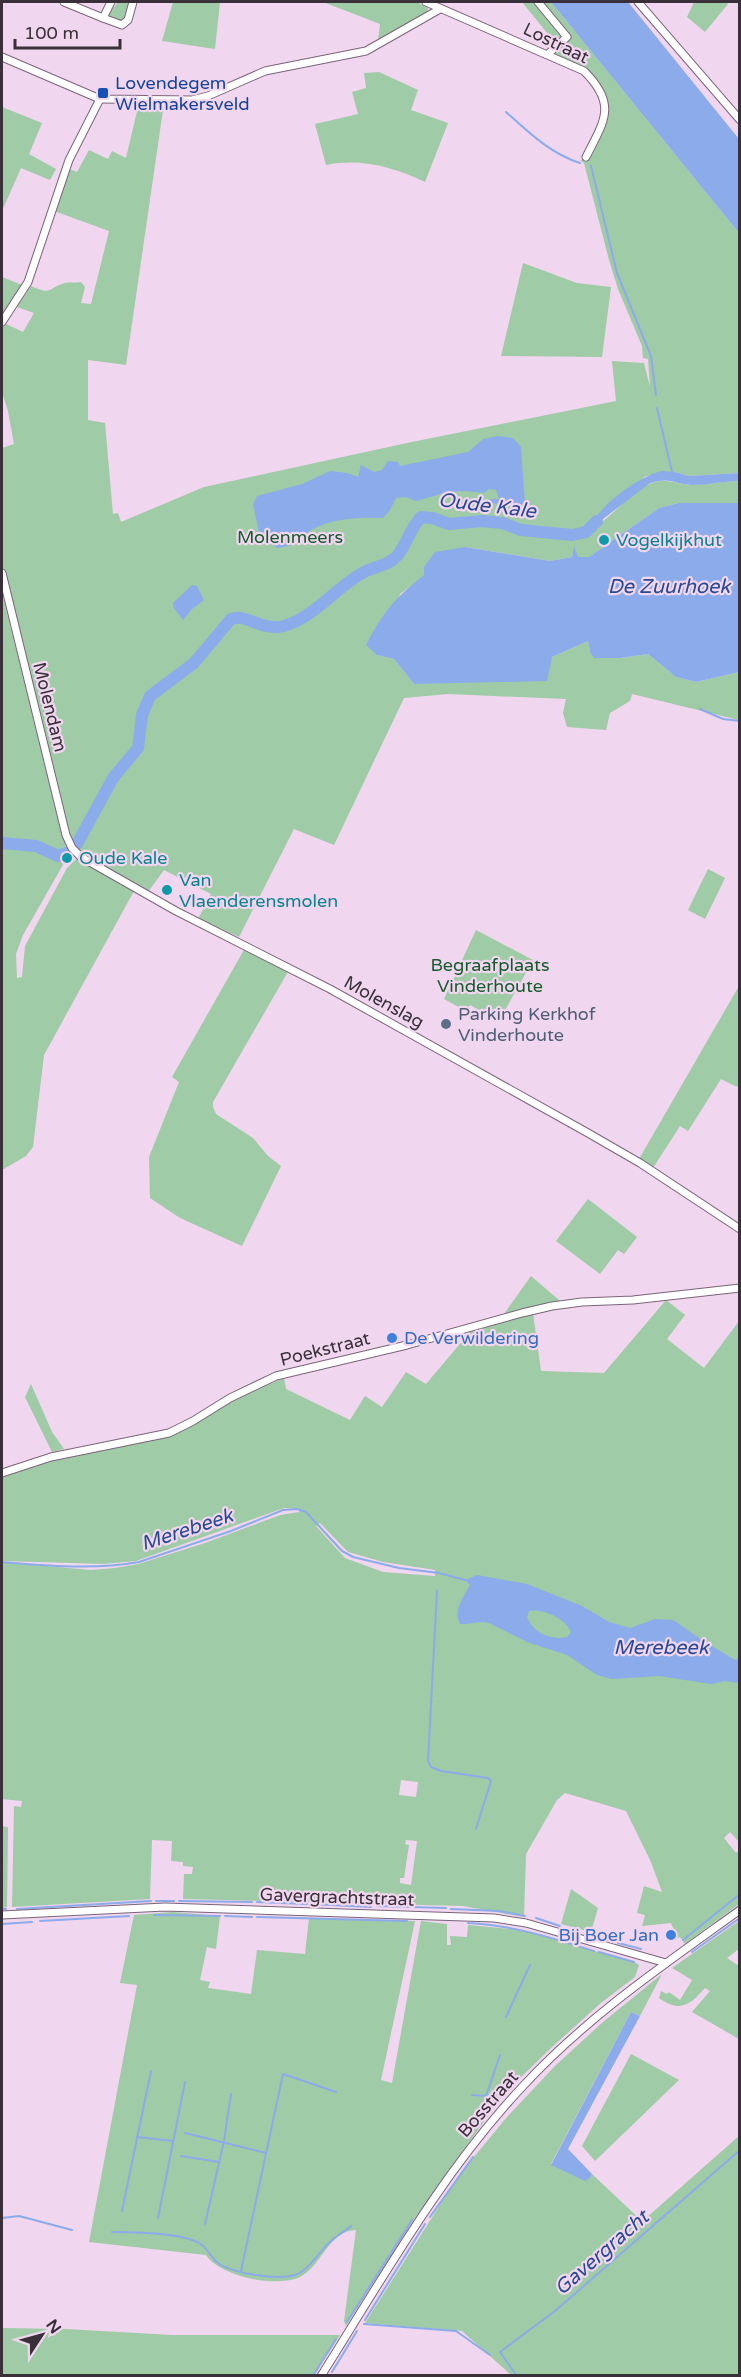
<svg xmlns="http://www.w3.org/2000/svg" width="741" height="2377" viewBox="0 0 741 2377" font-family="'Varela Round',sans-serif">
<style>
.green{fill:#9fcba6;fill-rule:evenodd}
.water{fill:#8cabea;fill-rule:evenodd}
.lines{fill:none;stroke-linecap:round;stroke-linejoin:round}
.stream{stroke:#8cabea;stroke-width:2}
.river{stroke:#8cabea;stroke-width:12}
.minor-casing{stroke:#7b647a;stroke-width:9}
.minor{stroke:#fff;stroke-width:7}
.transit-dot{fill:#1a4fb4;stroke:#f0d6ef;stroke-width:2}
.culture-dot{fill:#0f9aa8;stroke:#f0d6ef;stroke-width:2}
.service-dot{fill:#5c6f8a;stroke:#f0d6ef;stroke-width:2}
.shop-dot{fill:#3f7fe0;stroke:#f0d6ef;stroke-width:2}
.labels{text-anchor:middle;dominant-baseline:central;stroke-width:4.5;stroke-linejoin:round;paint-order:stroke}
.street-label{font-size:18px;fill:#3a303a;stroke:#f0d6ef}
.transit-label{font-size:18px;fill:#164399;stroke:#f0d6ef;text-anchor:start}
.park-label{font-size:18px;fill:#155b2b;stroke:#f0d6ef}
.culture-label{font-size:18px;fill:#0d838f;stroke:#f0d6ef;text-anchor:start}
.service-label{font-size:18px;fill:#4e5e75;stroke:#f0d6ef;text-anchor:start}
.shop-label{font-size:18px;fill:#366cbe;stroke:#f0d6ef;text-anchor:start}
.water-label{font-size:20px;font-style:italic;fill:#294993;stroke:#f0d6ef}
</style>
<rect width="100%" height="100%" fill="#f0d6ef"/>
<g class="green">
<polygon points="118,2 130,2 125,20 122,22 110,18 109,14"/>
<polygon points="173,2 220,2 215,49 162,41"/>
<polygon points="323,2 417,2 428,8 427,12 378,41 380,24"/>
<path d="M522,2H551L739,233V473L689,476L675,472L646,476L605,508L587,531C610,521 625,496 649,484C666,476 677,485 694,485C709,484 724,481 739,481V503H679L659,508L589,557L578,558L574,548L572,557L550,561L465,547L400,594L377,655L394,659L414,684L552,657L588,641L590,652L620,658L648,654L676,677L696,682L739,672V720L632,694L630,701L610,713L606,730L567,727L563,713L566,699L448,694L404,698L334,845L294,829L239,937L198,919L211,894L164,870L148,892L80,852L79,850L116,780L131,759L126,758L106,784L83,829L72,841L70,837L2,568V448L14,444L8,411L2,392V326L4,323L23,332L34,313L17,307L31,286C53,296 47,288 65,283C70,282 75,283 81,282L85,287L81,303L91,304L109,231L54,211L69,169L77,172L89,150L108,159L112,151L126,158L139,103H164L126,365L88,360V420L105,423L113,514L118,513L121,522L204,487L407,443L616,401L612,361L644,363L650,387L648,359L643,358L642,346L618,289L609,260L584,163L581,161L583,157L589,160L607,116L591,78L548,54L556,44ZM362,568L365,574C339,592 299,636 265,630C254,629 245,622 234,621L243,613C251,617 260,624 269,625C295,626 341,584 362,568Z"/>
<polygon points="694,2 727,2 728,4 705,32 687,17"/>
<path d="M379,72L418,90L411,110L448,123L425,182C393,167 361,158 326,165L315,124L358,114L352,92L366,88L364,73Z"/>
<polygon points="2,107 42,123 29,154 56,169 50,180 21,168 2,211"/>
<polygon points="523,263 577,283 611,287 602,357 501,356"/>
<polygon points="2,277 22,285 2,314"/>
<polygon points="2,593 66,846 58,851 23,840 2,840"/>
<polygon points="2,846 35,848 62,856 64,863 23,935 16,954 17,978 22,977 25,946 67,868 77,858 134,891 44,1055 33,1147 26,1156 2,1170"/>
<polygon points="708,869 725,878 705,919 688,910"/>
<polygon points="476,930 533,960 499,1021 470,1005 466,1011 444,999"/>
<polygon points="245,948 289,970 213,1102 213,1107 216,1114 253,1138 268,1156 281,1166 242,1246 180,1218 150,1198 149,1157 179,1082 172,1077"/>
<polygon points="739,986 740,1082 737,1087 721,1079 688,1131 680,1126 653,1168 639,1159"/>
<polygon points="588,1199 637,1237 624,1254 618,1250 600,1274 556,1241"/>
<polygon points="531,1276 560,1301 504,1314"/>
<path d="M666,1300L685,1315L667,1339L704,1368L739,1321V1842L730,1832L724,1838L736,1853L739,1851V1904L685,1944L680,1937L677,1938L671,1923L642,1926L645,1915L637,1913L644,1886L662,1892L651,1862L626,1811L565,1793L557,1800L526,1854L524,1917L463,1906L183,1899L184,1874H192L193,1867L183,1866V1862L171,1861L172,1841L152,1840L150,1899L12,1907L14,1806L21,1807L22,1801L2,1799V1562L91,1570L115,1568L138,1564L205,1543L280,1515L299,1512L300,1509L284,1508L136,1561L104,1564L2,1561V1476L55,1459L167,1436L235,1398L284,1378L286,1389L350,1420L365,1396L382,1407L406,1372L426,1384L470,1332L533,1313L541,1371L604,1373ZM320,1523L348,1552L383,1562L435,1570V1576L383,1572L345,1558L316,1526ZM401,1780L418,1782L416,1797L399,1795ZM406,1840L417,1841L411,1885L400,1883V1878H404L409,1845L405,1844Z"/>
<polygon points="31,1384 52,1432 64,1449 52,1452 25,1397"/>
<polygon points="2,1826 8,1827 7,1907 2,1908"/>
<polygon points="571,1889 598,1908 591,1932 561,1924"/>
<path d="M172,1912L220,1916L216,1949L207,1947L200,1980L210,1982L208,1988L251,1994L257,1950L305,1954L309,1918L415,1921L381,2080L392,2083L421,1921L447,1924V1945H451L450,1936L467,1937L468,1925L522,1930L636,1963L639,1965L635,1977L602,2002L551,2048L503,2095L414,2219L346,2326L344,2321L356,2230C329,2230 321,2267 300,2277C276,2288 221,2277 206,2255L89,2242L137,1985L120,1983L134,1915Z"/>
<path d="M739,1921V1949L727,1958L739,1966V2039L692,2012L710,1991L705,1988C690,2005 680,2013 659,1998L661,1991L667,1994L669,1992L680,2000L692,1980L672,1968Z"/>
<polygon points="662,1974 640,2016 631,2012 551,2164 590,2178 592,2174 644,2223 648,2220 646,2218 739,2136 739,2375 511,2375 462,2331 365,2323 459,2175 507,2117 555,2066 603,2022"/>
<polygon points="631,2054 679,2080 595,2161 582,2146"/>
<polygon points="2,2328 66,2329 172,2335 340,2335 314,2375 2,2376"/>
</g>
<g class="water">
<polygon points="551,2 628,2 739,139 739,233"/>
<path d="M498,436L513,438L521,447L525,504L501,506L488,501L491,499H499L496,490L489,489L484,493L466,491L448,492L416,501L406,497L396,498L390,510L383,518C361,517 333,518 313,529C295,539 303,545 277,548L259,533L253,504L257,496L302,484L330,471L347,473L358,477L361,465L374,472L382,470L388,461L398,462L400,466L468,452L483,439Z"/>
<path d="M661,471L675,472L689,476L739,473V481C723,481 708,485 692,485C673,484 672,477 650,483L586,532C598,507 634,479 661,471Z"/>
<path d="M679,503H739V672L696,682L676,677L648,654L620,658H594L590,652L588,641L552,657L547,681L414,684L394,659L377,655L366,645C383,612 395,598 424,575V567L435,552L465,547L550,561L572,557L574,546L578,557H589L659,508Z"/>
<polygon points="192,585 197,586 204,600 192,609 183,620 173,607 173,603"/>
<path d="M477,1575L527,1584L582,1606L609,1622L630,1628L655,1619L673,1620L702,1640L735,1660L739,1658V1683L725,1681L711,1684L659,1676L612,1679L597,1675L567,1655L527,1642L489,1623C480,1620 470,1625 460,1624C453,1610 463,1598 470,1585L465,1580ZM529,1611C543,1608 566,1619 571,1632L567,1637C552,1641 532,1632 527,1617Z"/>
<polygon points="631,2012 640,2016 568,2149 592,2174 590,2178 585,2181 551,2165"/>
</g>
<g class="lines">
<g class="stream">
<path d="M506,112C528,132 551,154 580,163"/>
<polyline points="591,166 617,273 651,356 656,395"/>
<polyline points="657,408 672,472"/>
<polyline points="700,709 723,719 740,721"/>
<path d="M2,1562C47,1566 95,1570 139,1562L231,1531L283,1510L297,1509L306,1512L342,1551L353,1557L399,1568L439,1573L465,1580"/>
<polyline points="437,1591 428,1761 431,1767 441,1771 488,1778 491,1781 476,1829"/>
<polyline points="156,1901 174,1901"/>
<polyline points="179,1901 252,1902"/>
<polyline points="257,1902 307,1904"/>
<polyline points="312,1904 371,1907"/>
<polyline points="377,1906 446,1908"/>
<polyline points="2,1909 6,1909"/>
<polyline points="17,1909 151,1901"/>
<polyline points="451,1909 499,1911 525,1916"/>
<polyline points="154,1915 220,1916"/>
<polyline points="225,1916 252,1917"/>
<polyline points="257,1917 407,1921"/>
<polyline points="536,1918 560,1926"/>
<polyline points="40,1921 129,1916"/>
<path d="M468,1923C512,1925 552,1938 594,1951"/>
<polyline points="2,1924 32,1922"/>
<polyline points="589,1935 608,1940"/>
<polyline points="683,1940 740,1894"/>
<polyline points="618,1943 641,1949"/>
<polyline points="599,1952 634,1962"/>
<polyline points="692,1952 740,1918"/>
<polyline points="506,2017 530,1965"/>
<polyline points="472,2095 486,2096 500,2055"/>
<polyline points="185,2133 266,2153"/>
<polyline points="137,2137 173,2141"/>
<polyline points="181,2156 219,2162"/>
<polyline points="122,2211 151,2071"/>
<polyline points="430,2217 473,2157"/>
<polyline points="2,2218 19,2216 72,2230"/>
<polyline points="158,2218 185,2082"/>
<polyline points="205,2224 224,2141 231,2094"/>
<path d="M112,2232C133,2232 181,2233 199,2243C208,2248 211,2258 218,2263C234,2274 277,2280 295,2275C310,2270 320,2250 332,2240C338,2235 345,2231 351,2226"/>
<polyline points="241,2271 283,2074 336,2092"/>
<polyline points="365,2320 425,2224"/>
<polyline points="347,2322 412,2220"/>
<polyline points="364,2324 456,2331 490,2355"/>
<polyline points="332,2372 357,2331"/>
<polyline points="313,2376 336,2339"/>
<polyline points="517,2376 500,2352 555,2311 740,2150"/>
</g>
<g class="river">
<polyline points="2,843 36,846 58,856 68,852"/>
<path d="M77,844L113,778L138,748L142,715L150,696L194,663L231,619C247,613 262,632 284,626C315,617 336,587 364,572C375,566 388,566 397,556C406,546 409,530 421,517L432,518L449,524L482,521L502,523L521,530L572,535L586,532L597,521"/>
</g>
<g class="minor-casing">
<g id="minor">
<polyline points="64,2 103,18 111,2"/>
<path d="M426,2L584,71C618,105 604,121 586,157"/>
<polyline points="538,2 567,37 548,54"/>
<polyline points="638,2 740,120"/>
<polyline points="103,18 122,25 128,20 133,2"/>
<polyline points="2,57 100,99 192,100 208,96 265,71 366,51 440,9"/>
<polyline points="2,322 28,282 69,160 100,99"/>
<polyline points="2,573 66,835 72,848 81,857 176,911 330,989 588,1133 640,1163 740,1229"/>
<polyline points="2,1473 51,1457 169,1433 193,1421 230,1398 276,1376 407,1345 522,1313 552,1306 582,1302 633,1300 740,1288"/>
<polyline points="2,1915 165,1907 494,1918 526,1923 666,1963"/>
<path d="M321,2376C384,2276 443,2171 524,2085C588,2016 665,1964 740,1910"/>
</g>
</g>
<use href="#minor" class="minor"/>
</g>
<rect class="transit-dot" x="97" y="87" width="12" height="12" rx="3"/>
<g class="culture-dot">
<circle cx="604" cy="540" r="6"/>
<circle cx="67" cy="858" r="6"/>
<circle cx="167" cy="890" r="6"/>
</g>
<circle class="service-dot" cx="446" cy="1024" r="6"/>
<g class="shop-dot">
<circle cx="392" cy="1338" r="6"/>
<circle cx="671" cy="1935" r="6"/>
</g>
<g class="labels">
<g class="street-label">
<text transform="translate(556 43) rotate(26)">Lostraat</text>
<text transform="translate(50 707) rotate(76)">Molendam</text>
<text transform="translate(384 1002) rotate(29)">Molenslag</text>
<text transform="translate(325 1349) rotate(-14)">Poekstraat</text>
<text transform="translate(337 1897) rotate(2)">Gavergrachtstraat</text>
<text transform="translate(488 2104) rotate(-49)">Bosstraat</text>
</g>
<g class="transit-label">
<text x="115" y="83">Lovendegem<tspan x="115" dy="21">Wielmakersveld</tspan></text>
</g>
<g class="park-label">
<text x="290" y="537">Molenmeers</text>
<text x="490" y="965">Begraafplaats<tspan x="490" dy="21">Vinderhoute</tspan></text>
</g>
<g class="culture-label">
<text x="616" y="540">Vogelkijkhut</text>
<text x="79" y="858">Oude Kale</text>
<text x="179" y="880">Van<tspan x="179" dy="21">Vlaenderensmolen</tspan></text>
</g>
<g class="service-label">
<text x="458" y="1014">Parking Kerkhof<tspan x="458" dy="21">Vinderhoute</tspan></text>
</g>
<g class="shop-label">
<text x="404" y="1338">De Verwildering</text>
<text x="659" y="1935" text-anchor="end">Bij Boer Jan</text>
</g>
<g class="water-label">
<text transform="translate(487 506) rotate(7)">Oude Kale</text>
<text x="669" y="587">De Zuurhoek</text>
<text transform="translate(187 1530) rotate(-18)">Merebeek</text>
<text x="661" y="1648">Merebeek</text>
<text transform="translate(602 2253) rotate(-41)">Gavergracht</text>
</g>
</g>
<rect width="741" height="2377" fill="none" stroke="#3a303a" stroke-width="6"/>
<g transform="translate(42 2335) rotate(54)" stroke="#f0d6ef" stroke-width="4.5" paint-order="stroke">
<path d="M0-4.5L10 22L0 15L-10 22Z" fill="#3a303a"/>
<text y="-9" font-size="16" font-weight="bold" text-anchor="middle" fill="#3a303a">N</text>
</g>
<path d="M15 39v9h105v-9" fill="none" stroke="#3a303a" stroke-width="3"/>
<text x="24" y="39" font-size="18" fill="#3a303a" stroke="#f0d6ef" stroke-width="4.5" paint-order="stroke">100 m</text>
</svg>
